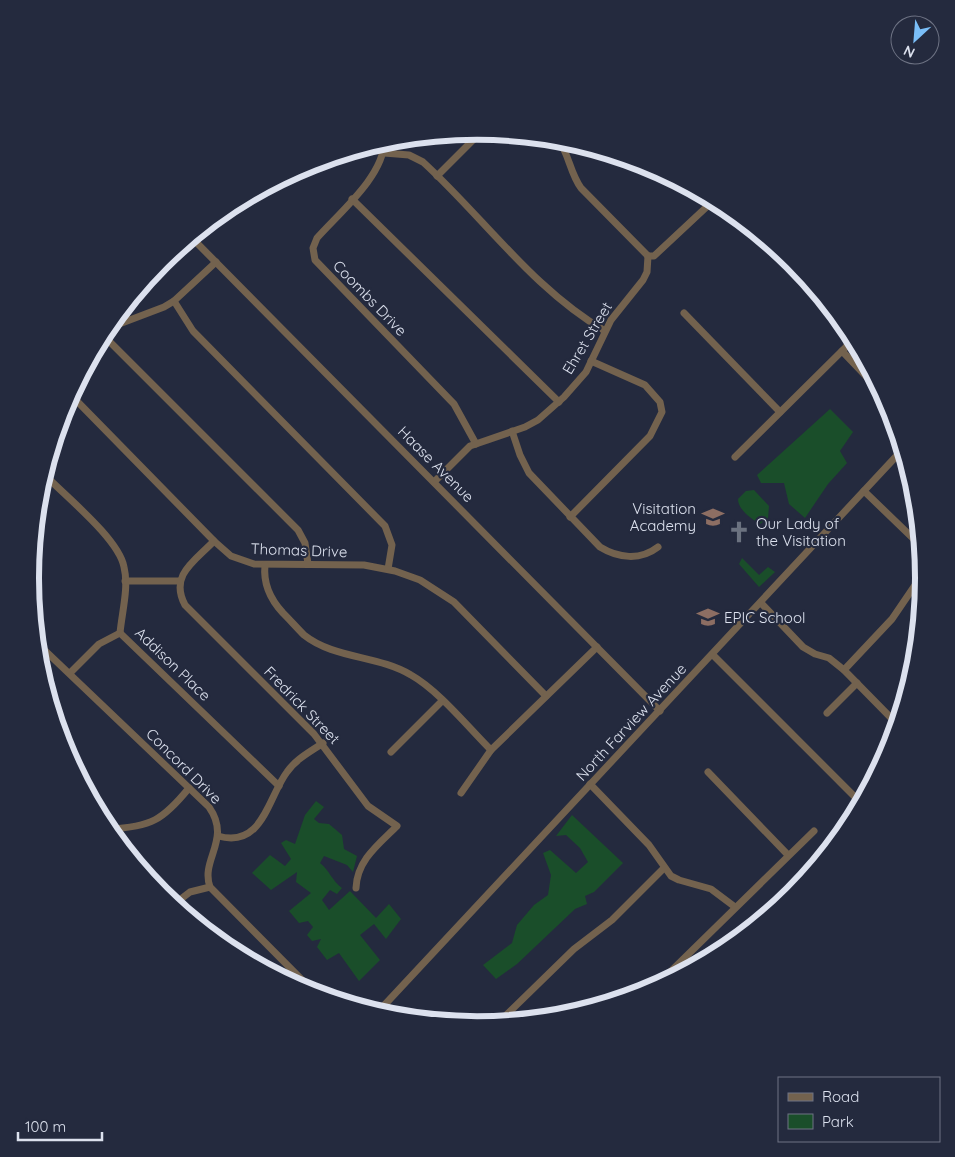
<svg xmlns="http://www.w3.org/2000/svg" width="955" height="1157" viewBox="0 0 955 1157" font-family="Quicksand,sans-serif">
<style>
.green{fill:#1a4e2a}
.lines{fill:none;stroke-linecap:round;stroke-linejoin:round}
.minor{stroke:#73624e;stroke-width:7}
.labels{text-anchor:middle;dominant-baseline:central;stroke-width:4.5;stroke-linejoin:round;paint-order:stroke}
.street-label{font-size:15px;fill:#dce1ee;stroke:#242a3e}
.poi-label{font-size:15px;fill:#dce1ee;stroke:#242a3e;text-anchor:start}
.rim{fill:none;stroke:#dce1ee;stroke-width:6}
</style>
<rect width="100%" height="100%" fill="#242a3e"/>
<g class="green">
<polygon points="830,409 853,432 840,451 847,463 828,484 805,518 789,504 784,483 761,483 757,475"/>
<path d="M754,490L769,506L768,518L760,524C752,519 738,510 738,499L746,491Z"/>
<polygon points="742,558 759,575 768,567 775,572 759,587 739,564"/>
<path d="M316,801L324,807L314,819L319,823L329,824L342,835L344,849L357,856L353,872L347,865L324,856L320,863C330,871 332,881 342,888L337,894L330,890L322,900L329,910L350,891L376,918L389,904L401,919L386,939L374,924L360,935L380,960L359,981L339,953L327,960L317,947L321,939L312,941L307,935L313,927L308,921L299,923L289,911L311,893L296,882L297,872L271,890L252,873L270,855L285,866L291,859L281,843L286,840L295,844L305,815Z"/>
<polygon points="572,815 623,863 594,892 585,896 587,904 575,909 517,964 496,979 483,965 512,943 517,925 534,905 548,895 551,875 543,853 550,850 576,873 588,862 580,848 566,835 556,836"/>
</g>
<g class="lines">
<g class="minor">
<path d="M558,139C569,154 570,173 581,188L648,256"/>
<path d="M384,141C385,175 339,213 317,238L313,248L315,260L454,404L476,444"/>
<path d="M384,153L409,155L423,162C484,218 533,289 605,331"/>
<polyline points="437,176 482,131"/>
<polyline points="352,199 559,402"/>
<polyline points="763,236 824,299"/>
<polyline points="191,237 660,711"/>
<polyline points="648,256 654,256 714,200"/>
<polyline points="174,301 193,331 385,526 392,545 388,569"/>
<polyline points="122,309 127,320"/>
<polyline points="684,313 780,412"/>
<polyline points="106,329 164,307 174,301 216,262"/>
<polyline points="103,335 298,530 305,543 308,564"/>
<polyline points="842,351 885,396"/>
<polyline points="71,395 214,541 231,556 254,564 364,565 395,571 420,580 454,602 546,696"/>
<path d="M512,431L520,455L529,473L600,547C618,558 640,561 658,547"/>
<polyline points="735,457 846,347 853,336"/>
<path d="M44,474C65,496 119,539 124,567C129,587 122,612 120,633"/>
<polyline points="434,482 470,446 525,427 538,420 564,397 586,372 611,320 643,280 647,272 648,256"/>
<polyline points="864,491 922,547"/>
<polyline points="570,517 650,436 662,412 660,402 645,385 591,361"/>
<path d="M214,541C195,561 169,575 185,605L314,734L368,806L397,826C379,844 357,860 356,888"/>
<path d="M265,565C263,584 270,599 283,613C290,620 297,628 304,635C334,659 378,655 411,675C438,690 468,727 491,750"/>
<polyline points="125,581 179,581"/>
<polyline points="761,603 803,647 815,654 829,658 844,670 898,725"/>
<polyline points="120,633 279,786"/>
<path d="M36,642L209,807C232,840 200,859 210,887L317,995"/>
<polyline points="713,655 862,804"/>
<polyline points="844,670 892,619 924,572"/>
<polyline points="70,673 99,644 120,633"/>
<polyline points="827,713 857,683"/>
<polyline points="391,752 442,701"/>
<polyline points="708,772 788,855"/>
<polyline points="590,784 649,845 671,876 679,880 711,889 735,907"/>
<polyline points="461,793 491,750 597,647"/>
<polyline points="88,794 102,809 109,831"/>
<path d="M109,829C151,827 163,820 189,788"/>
<path d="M218,836C263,849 268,797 287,772C296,759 310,752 323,743"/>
<polyline points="173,905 190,892 210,887"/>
<polyline points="635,996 666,976 814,831"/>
<polyline points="377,1013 903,449"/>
<polyline points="497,1024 574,949 612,920 664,868"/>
</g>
</g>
<defs>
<g id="school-bare" transform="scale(1.725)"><path d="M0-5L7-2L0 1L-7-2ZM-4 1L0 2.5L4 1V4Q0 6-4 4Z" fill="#8d6e63" stroke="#242a3e" stroke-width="2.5" paint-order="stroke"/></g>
<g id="church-bare" transform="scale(1.725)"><path d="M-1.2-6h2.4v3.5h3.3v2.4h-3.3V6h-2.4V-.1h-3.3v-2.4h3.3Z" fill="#6b7280" stroke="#242a3e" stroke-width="2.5" paint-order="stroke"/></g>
</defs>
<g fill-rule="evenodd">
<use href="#school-bare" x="713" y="517"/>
<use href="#church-bare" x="739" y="532"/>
<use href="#school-bare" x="708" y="617"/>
</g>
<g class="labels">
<g class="street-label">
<text transform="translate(370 298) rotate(46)">Coombs Drive</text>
<text transform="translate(587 338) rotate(-59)">Ehret Street</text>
<text transform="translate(436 464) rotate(45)">Haase Avenue</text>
<text transform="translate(299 550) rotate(2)">Thomas Drive</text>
<text transform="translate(173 664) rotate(44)">Addison Place</text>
<text transform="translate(302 705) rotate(46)">Fredrick Street</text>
<text transform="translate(631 722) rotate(-47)">North Farview Avenue</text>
<text transform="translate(184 766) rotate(45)">Concord Drive</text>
</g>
<g class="poi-label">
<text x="696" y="508" text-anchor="end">Visitation<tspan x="696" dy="17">Academy</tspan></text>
<text x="756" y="523">Our Lady of<tspan x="756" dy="17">the Visitation</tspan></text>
<text x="724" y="617">EPIC School</text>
</g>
</g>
<path d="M0 0H955V1157H0ZM39 578a438 438 0 1 1 876 0a438 438 0 1 1-876 0Z" fill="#242a3e" fill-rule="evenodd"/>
<path class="rim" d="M39 578a438 438 0 1 1 876 0a438 438 0 1 1-876 0Z"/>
<rect x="778" y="1077" width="162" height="65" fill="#242a3e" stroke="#6e7384"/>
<rect x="788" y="1093" width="25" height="8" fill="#73624e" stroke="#6e7384"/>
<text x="822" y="1102" font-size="15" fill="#dce1ee">Road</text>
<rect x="788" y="1114" width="25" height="15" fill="#1a4e2a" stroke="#6e7384"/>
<text x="822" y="1127" font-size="15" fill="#dce1ee">Park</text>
<g transform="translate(915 40) rotate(206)"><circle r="24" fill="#242a3e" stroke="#6e7384"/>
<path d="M0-4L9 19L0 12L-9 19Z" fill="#7abef8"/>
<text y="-8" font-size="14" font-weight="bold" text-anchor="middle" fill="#dce1ee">N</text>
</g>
<path d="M18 1132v8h84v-8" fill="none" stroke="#dce1ee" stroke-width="2.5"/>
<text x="25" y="1132" font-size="15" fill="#dce1ee" stroke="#242a3e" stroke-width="4" paint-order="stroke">100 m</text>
</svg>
